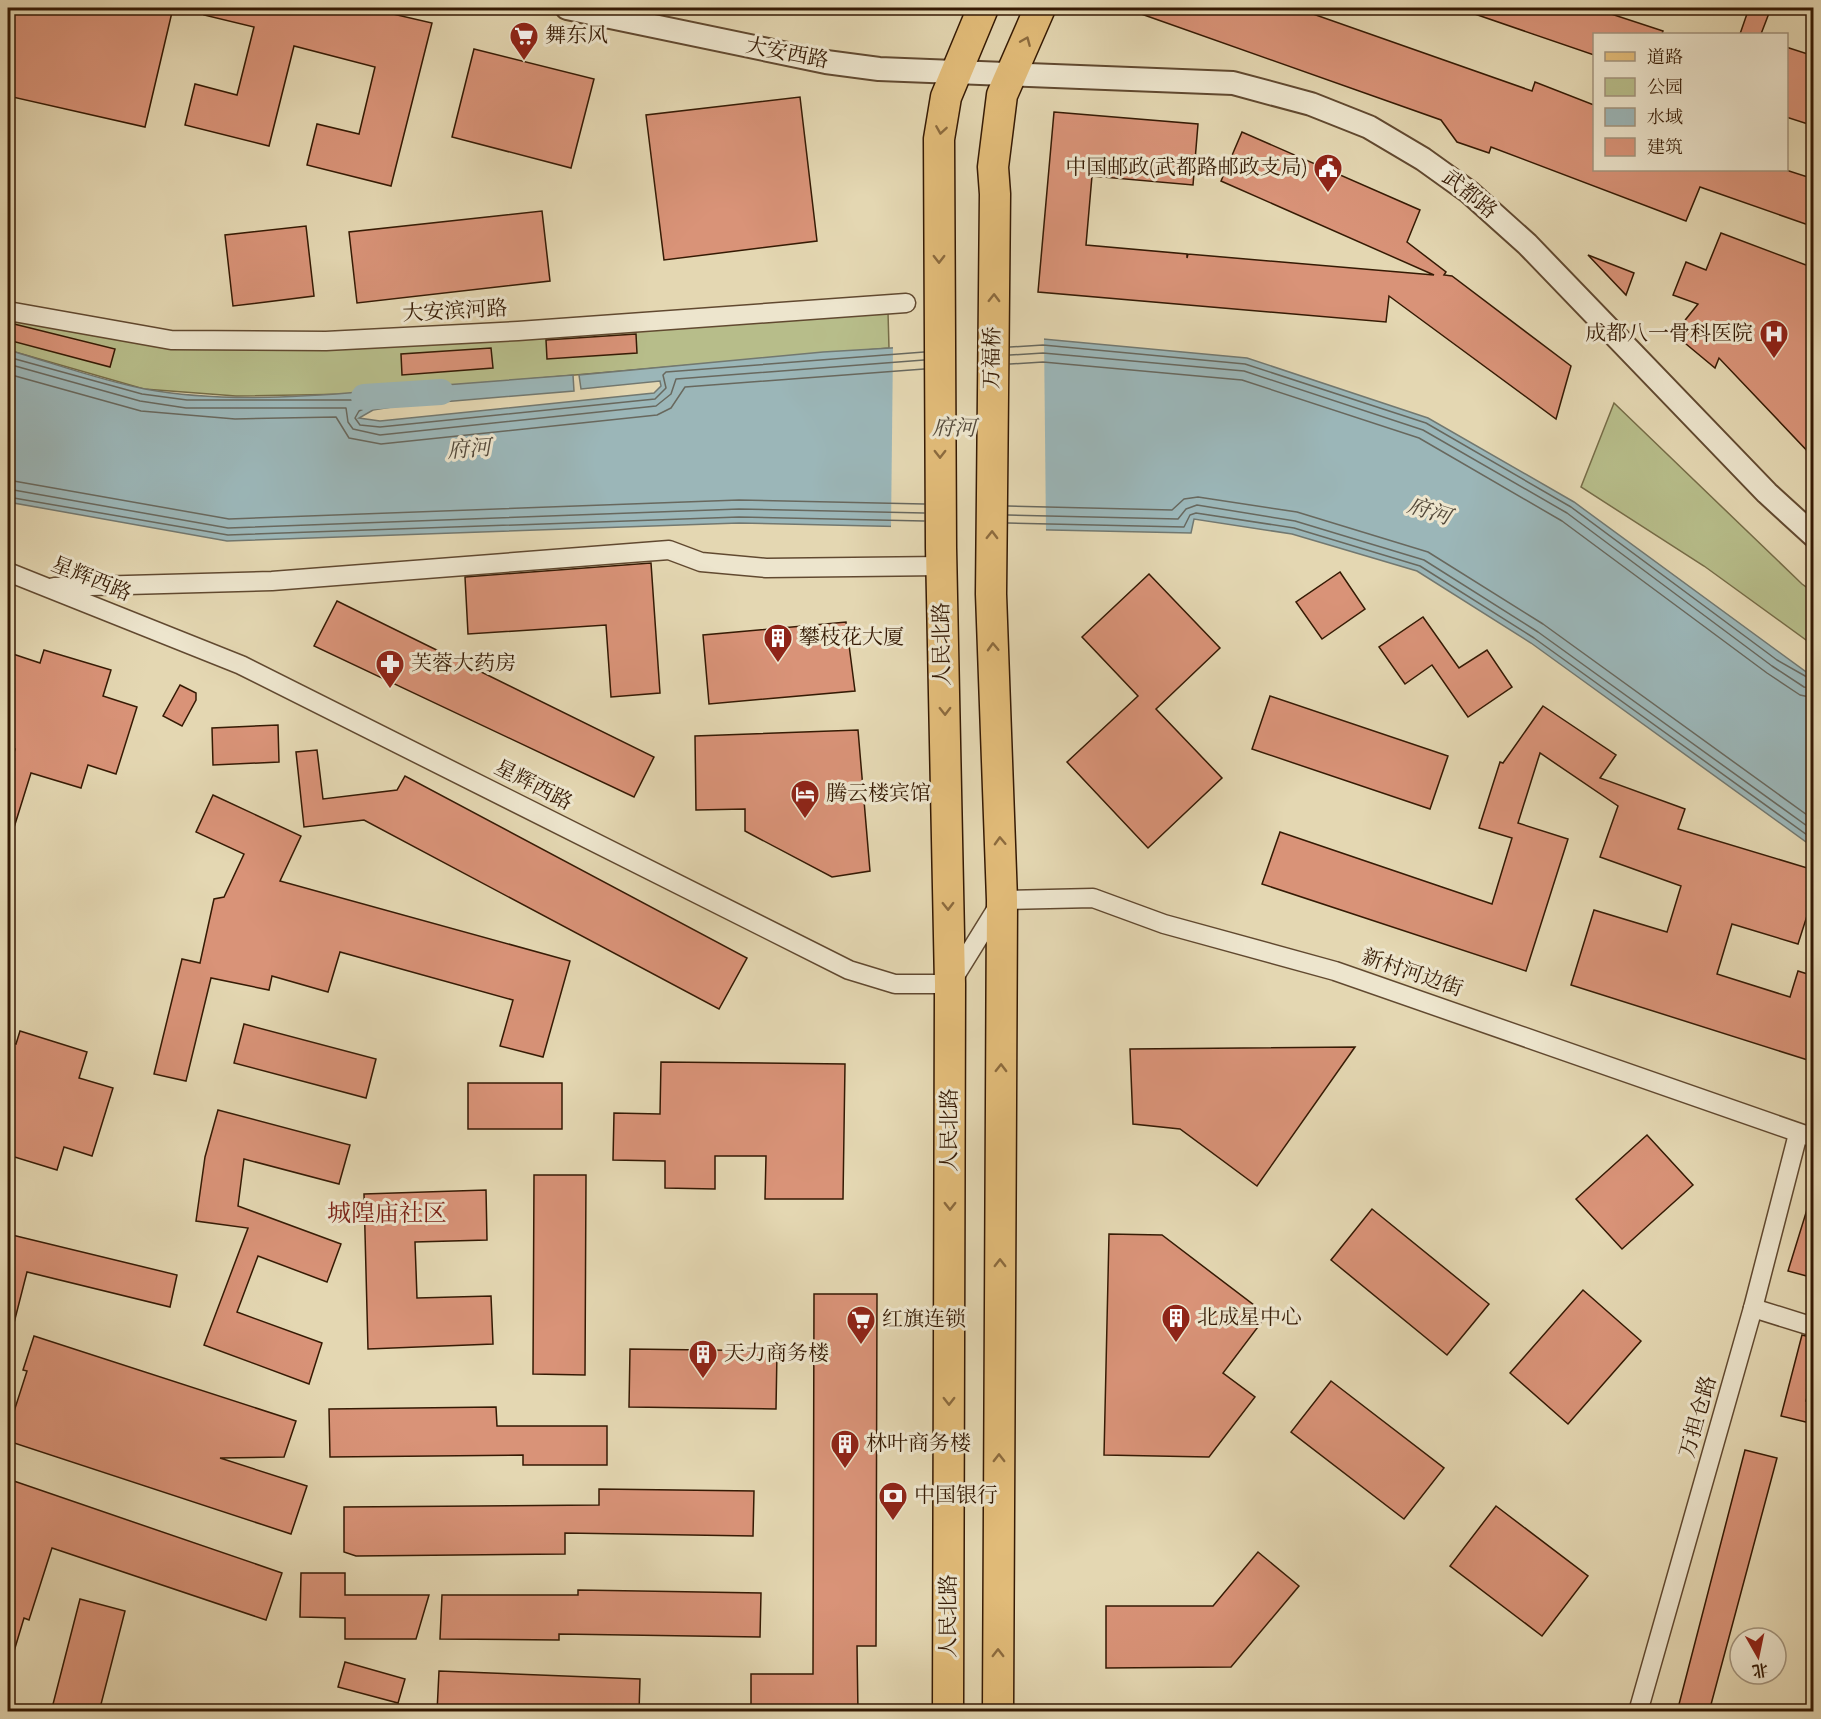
<svg xmlns="http://www.w3.org/2000/svg" width="1821" height="1719" viewBox="0 0 1821 1719" font-family="'IM FELL English','Noto Serif SC',serif">
<style>
.green{fill:#b7bd8a;stroke:#766c47;stroke-width:1.5}
.water{fill:#9bb6b8;stroke:#727870;stroke-width:1.5}
.pier{fill:#e4d7b2}
.lines{fill:none;stroke-linecap:round;stroke-linejoin:round}
.shore{stroke:#68685e;stroke-width:1.5}
.canal{stroke:#9bb6b8;stroke-width:26}
.building{fill:#d99378;stroke:#351a04;stroke-width:1.5}
.minor-casing{stroke:#614930;stroke-width:21}
.tertiary-casing{stroke:#614930;stroke-width:26}
.primary-casing{stroke:#351a04;stroke-width:33}
.minor{stroke:#ede5cd;stroke-width:18}
.tertiary{stroke:#ede5cd;stroke-width:22}
.primary{stroke:#e2bc79;stroke-width:30}
.oneway{stroke:#8c6b3e}
.labels{text-anchor:middle;dominant-baseline:central;stroke-width:6;stroke-linejoin:round;paint-order:stroke}
.poi-label{font-size:21px;fill:#351a04;stroke:#ede5cd;text-anchor:start}
.street-label{font-size:21px;fill:#351a04;stroke:#ede5cd}
.water-label{font-size:22px;font-style:italic;fill:#54493a;stroke:#ede5cd}
.quarter-label{font-size:24px;fill:#7a1f14;stroke:#ede5cd}
</style>
<rect width="100%" height="100%" fill="#e4d7b2"/>
<filter id="stains"><feTurbulence type="fractalNoise" baseFrequency=".00333" numOctaves="4"/><feColorMatrix values="0 0 0 0 .2 0 0 0 0 .09 0 0 0 0 .02 0 0 0 .5 -.17"/></filter>
<radialGradient id="worn" r=".72"><stop offset=".6" stop-color="#630" stop-opacity="0"/><stop offset="1" stop-color="#630" stop-opacity=".3"/></radialGradient>
<g class="green">
<polygon points="888,312 889,348 354,394 236,396 144,389 8,350 8,316 141,343 352,349"/>
<polygon points="1614,403 1802,584 1813,592 1813,645 1704,566 1581,487"/>
</g>
<g class="water">
<path d="M1043,339L1247,358L1428,418L1574,502L1813,677V847L1531,643L1417,571L1292,534L1194,519L1191,533L739,523L227,541L8,502V350C53,363 99,380 145,389C227,404 315,396 397,389V406L373,410L359,418L380,421L654,393L661,386L660,381L581,389L579,375L823,352Z"/>
<polygon points="573,375 574,391 407,405 406,388"/>
</g>
<polygon class="pier" points="1044,336 1046,533 891,529 893,345"/>
<g class="lines">
<g class="shore">
<polyline points="1010,347 1043,345 1245,364 1426,423 1571,507 1777,660 1814,681"/>
<polyline points="1010,355 1043,353 1244,371 1423,430 1567,513 1772,666 1804,687 1814,689"/>
<polyline points="8,357 142,394 187,400 354,400 378,397 379,402 359,411 355,418 360,425 380,427 655,399 666,388 663,375 666,372 924,352"/>
<polyline points="8,364 140,401 186,408 346,408 348,422 353,429 380,435 656,406 671,394 676,379 924,360"/>
<polyline points="1010,364 1043,362 1242,380 1419,438 1562,521 1767,673 1800,695 1814,698"/>
<polyline points="8,374 141,411 235,419 336,417 349,438 381,444 657,415 671,408 685,387 924,369"/>
<polyline points="8,480 229,519 739,500 924,504"/>
<polyline points="8,489 228,528 739,509 924,513"/>
<polyline points="8,497 228,535 739,517 924,521"/>
<polyline points="1008,506 1172,510 1184,499 1198,497 1297,512 1428,552 1543,624 1814,820"/>
<polyline points="1008,515 1178,519 1186,509 1197,505 1295,521 1424,560 1538,632 1814,831"/>
<polyline points="1008,523 1184,527 1190,515 1196,513 1294,528 1420,566 1534,638 1814,840"/>
</g>
<polyline class="canal" points="364,397 441,392"/>
</g>
<g class="building">
<polygon points="8,8 173,8 145,127 8,96"/>
<polygon points="205,8 367,8 432,23 391,186 307,165 317,124 359,134 375,67 294,46 269,146 185,125 195,84 237,95 254,27 204,15"/>
<polygon points="1131,8 1296,8 1532,91 1535,82 1594,105 1594,170 1786,170 1814,179 1814,227 1700,187 1686,221 1491,147 1489,153 1457,142 1441,120 1130,10"/>
<polygon points="1467,8 1593,8 1663,31 1662,34 1594,34 1594,55 1466,11"/>
<polygon points="1749,8 1771,8 1761,34 1740,34"/>
<polygon points="1786,47 1814,56 1814,126 1786,117"/>
<polygon points="474,49 594,79 571,168 452,137"/>
<polygon points="800,97 817,241 664,260 646,115"/>
<polygon points="1054,112 1198,124 1193,185 1092,176 1086,245 1187,254 1187,258 1188,254 1434,275 1221,181 1242,132 1420,210 1407,242 1446,272 1444,275 1452,276 1571,366 1556,419 1389,296 1386,322 1038,292"/>
<polygon points="542,211 550,281 357,303 349,232"/>
<polygon points="306,226 314,296 233,306 225,235"/>
<polygon points="1721,233 1814,268 1814,458 1719,358 1715,368 1674,334 1698,304 1673,295 1686,262 1706,270"/>
<polygon points="1588,255 1634,273 1626,295"/>
<polygon points="10,323 115,349 110,367 8,340"/>
<polygon points="636,334 637,353 547,359 546,340"/>
<polygon points="491,348 493,368 402,375 401,354"/>
<polygon points="651,563 660,693 611,697 606,625 468,634 465,577"/>
<polygon points="1340,572 1365,609 1322,639 1296,602"/>
<polygon points="1149,574 1220,648 1156,709 1222,778 1148,848 1067,762 1138,696 1082,637"/>
<polygon points="337,601 654,757 634,797 314,646"/>
<polygon points="1423,617 1459,668 1487,650 1512,687 1468,717 1432,665 1405,684 1379,647"/>
<polygon points="846,622 855,691 709,704 703,635"/>
<polygon points="44,650 111,670 103,696 137,707 116,774 88,765 81,788 31,773 12,834 8,834 8,774 15,749 8,747 8,672 13,654 40,663"/>
<polygon points="180,685 196,693 196,700 182,726 163,716"/>
<polygon points="1270,696 1448,756 1430,809 1252,749"/>
<polygon points="1543,706 1616,755 1600,778 1685,809 1678,829 1814,870 1814,894 1798,944 1732,924 1717,974 1790,997 1798,971 1814,976 1814,1062 1571,985 1594,910 1667,932 1681,886 1600,857 1618,806 1540,753 1518,823 1568,839 1526,971 1262,884 1280,832 1492,904 1512,838 1479,828 1500,762 1503,763"/>
<polygon points="278,725 279,762 213,765 212,728"/>
<polygon points="858,730 870,871 832,877 745,831 745,809 696,810 695,736"/>
<polygon points="317,750 323,799 397,790 405,776 747,958 719,1009 364,820 304,827 296,752"/>
<polygon points="213,795 301,836 280,881 570,961 543,1057 500,1046 513,1000 340,952 328,992 272,976 269,990 211,978 186,1081 154,1074 182,959 200,963 214,899 224,897 244,854 196,832"/>
<polygon points="244,1024 376,1059 366,1098 234,1063"/>
<polygon points="20,1031 87,1052 79,1078 113,1088 92,1156 64,1147 57,1170 8,1155 8,1041 16,1044"/>
<polygon points="1355,1047 1257,1186 1180,1129 1133,1124 1130,1049"/>
<polygon points="661,1062 845,1064 843,1199 765,1199 766,1156 715,1156 715,1189 665,1188 665,1161 613,1160 614,1113 660,1114"/>
<rect x="468" y="1083" width="94" height="46"/>
<polygon points="218,1110 350,1145 339,1184 244,1159 238,1206 341,1244 327,1282 258,1256 237,1312 322,1343 309,1384 204,1345 248,1228 196,1221 205,1157"/>
<polygon points="1647,1135 1693,1185 1622,1249 1576,1199"/>
<polygon points="534,1175 586,1175 585,1375 533,1374"/>
<polygon points="486,1190 487,1240 415,1242 417,1298 491,1296 493,1344 368,1349 364,1194"/>
<polygon points="1809,1203 1814,1204 1814,1278 1788,1271"/>
<polygon points="1372,1209 1489,1304 1447,1355 1331,1260"/>
<polygon points="8,1234 177,1275 170,1307 27,1272 14,1323 8,1322"/>
<polygon points="1109,1234 1162,1235 1267,1315 1223,1373 1255,1397 1209,1457 1104,1455"/>
<polygon points="1583,1290 1641,1341 1568,1424 1510,1373"/>
<polygon points="814,1294 877,1294 876,1646 857,1646 858,1712 832,1712 832,1708 751,1707 751,1674 813,1674"/>
<polygon points="1802,1335 1814,1338 1814,1371 1806,1401 1814,1403 1814,1424 1781,1416"/>
<polygon points="34,1336 296,1421 284,1457 220,1458 307,1486 291,1534 8,1441 8,1430 27,1371 23,1370"/>
<polygon points="630,1349 777,1351 776,1409 629,1407"/>
<polygon points="1331,1381 1444,1468 1404,1519 1291,1432"/>
<polygon points="496,1407 497,1426 607,1426 607,1465 523,1465 523,1455 330,1457 329,1409"/>
<polygon points="1745,1450 1777,1458 1709,1712 1677,1712"/>
<polygon points="8,1479 282,1573 266,1620 52,1548 29,1620 24,1618 12,1658 8,1658"/>
<polygon points="599,1489 754,1491 753,1536 565,1533 565,1554 356,1556 344,1552 344,1507 599,1505"/>
<polygon points="1496,1506 1588,1576 1542,1636 1450,1566"/>
<polygon points="1258,1552 1299,1586 1231,1667 1106,1668 1106,1606 1213,1606"/>
<polygon points="301,1573 345,1573 345,1595 429,1595 416,1639 345,1639 345,1618 300,1617"/>
<polygon points="578,1590 761,1593 760,1637 559,1634 559,1640 440,1639 442,1595 578,1595"/>
<polygon points="80,1599 125,1611 99,1712 51,1712"/>
<polygon points="345,1662 405,1679 398,1703 338,1687"/>
<polygon points="439,1671 640,1679 639,1712 437,1712"/>
</g>
<g class="lines">
<g class="minor-casing">
<g id="minor">
<polyline points="8,311 171,340 326,341 518,331 906,303"/>
<polyline points="8,572 241,665 849,970 895,984 950,984 1002,900 1093,898 1164,924 1335,971 1814,1138"/>
<polyline points="54,587 272,581 669,550 701,562 766,568 942,566"/>
<polyline points="1753,1308 1814,1327"/>
<polyline points="1638,1712 1753,1308 1798,1134"/>
</g>
</g>
<g class="tertiary-casing">
<polyline id="tertiary" points="567,8 826,62 879,69 1233,83 1311,104 1369,127 1423,159 1469,192 1527,244 1767,493 1814,536"/>
</g>
<g class="primary-casing">
<g id="primary">
<polyline points="948,1712 950,984 941,548 939,139 946,97 983,8"/>
<polyline points="998,1712 1002,900 991,594 995,194 993,167 1002,95 1040,8"/>
</g>
</g>
<use href="#minor" class="minor"/>
<use href="#tertiary" class="tertiary"/>
<use href="#primary" class="primary"/>
</g>
<defs><path id="oneway-chevron" d="M-2-3.5L2.5 0L-2 3.5" fill="none" stroke-width="1.6" stroke-linecap="round" stroke-linejoin="round" transform="scale(1.5)"/></defs>
<g class="oneway">
<use href="#oneway-chevron" transform="translate(1026 41) rotate(-67)"/>
<use href="#oneway-chevron" transform="translate(941 130) rotate(99)"/>
<use href="#oneway-chevron" transform="translate(939 259) rotate(90)"/>
<use href="#oneway-chevron" transform="translate(994 298) rotate(-89)"/>
<use href="#oneway-chevron" transform="translate(940 454) rotate(90)"/>
<use href="#oneway-chevron" transform="translate(992 535) rotate(-89)"/>
<use href="#oneway-chevron" transform="translate(993 647) rotate(-92)"/>
<use href="#oneway-chevron" transform="translate(945 711) rotate(89)"/>
<use href="#oneway-chevron" transform="translate(1000 841) rotate(-92)"/>
<use href="#oneway-chevron" transform="translate(948 906) rotate(89)"/>
<use href="#oneway-chevron" transform="translate(1001 1068) rotate(-89)"/>
<use href="#oneway-chevron" transform="translate(950 1206) rotate(90)"/>
<use href="#oneway-chevron" transform="translate(1000 1263) rotate(-90)"/>
<use href="#oneway-chevron" transform="translate(949 1401) rotate(90)"/>
<use href="#oneway-chevron" transform="translate(999 1458) rotate(-90)"/>
<use href="#oneway-chevron" transform="translate(998 1653) rotate(-90)"/>
</g>
<defs>
<g id="supermarket-pin" transform="scale(1.5)"><path d="M0 17L-7.5 6A9.5 9.5 0 1 1 7.5 6Z" fill="#8f2418" stroke="#ede5cd"/><path d="M-6-5.5h2.5l.6 2H6L4.5 2H-2.5L-4.4-4H-6ZM-1.5 3.2a1.3 1.3 0 1 0 .1 0ZM3 3.2a1.3 1.3 0 1 0 .1 0Z" fill="#fff"/></g>
<g id="civic-pin" transform="scale(1.5)"><path d="M0 17L-7.5 6A9.5 9.5 0 1 1 7.5 6Z" fill="#8f2418" stroke="#ede5cd"/><path d="M-.6-6.5H3V-4.5H.6V-3L4-1V1h2V6H-6V1h2V-1L-.6-3ZM-1.2 2.5V6h2.4V2.5Z" fill="#fff"/></g>
<g id="hospital-pin" transform="scale(1.5)"><path d="M0 17L-7.5 6A9.5 9.5 0 1 1 7.5 6Z" fill="#8f2418" stroke="#ede5cd"/><path d="M-5-5h3v3.5h4V-5h3V5h-3V1.5h-4V5h-3Z" fill="#fff"/></g>
<g id="building-pin" transform="scale(1.5)"><path d="M0 17L-7.5 6A9.5 9.5 0 1 1 7.5 6Z" fill="#8f2418" stroke="#ede5cd"/><path d="M-4-6H4V6H1V3H-1V6H-4ZM-2.5-4.3h1.7v1.8h-1.7ZM.8-4.3h1.7v1.8H.8ZM-2.5-1h1.7V.8h-1.7ZM.8-1h1.7V.8H.8Z" fill="#fff"/></g>
<g id="pharmacy-pin" transform="scale(1.5)"><path d="M0 17L-7.5 6A9.5 9.5 0 1 1 7.5 6Z" fill="#8f2418" stroke="#ede5cd"/><path d="M-2-6h4v4h4v4h-4v4h-4v-4h-4v-4h4Z" fill="#fff"/></g>
<g id="hotel-pin" transform="scale(1.5)"><path d="M0 17L-7.5 6A9.5 9.5 0 1 1 7.5 6Z" fill="#8f2418" stroke="#ede5cd"/><path d="M-6-4.5h1.5V1H6V5H4.5V3h-9V5H-6ZM-4 0a1.8 1.8 0 1 1 3.6 0ZM.5 0V-2.5h3Q6-2.5 6 0Z" fill="#fff"/></g>
<g id="bank-pin" transform="scale(1.5)"><path d="M0 17L-7.5 6A9.5 9.5 0 1 1 7.5 6Z" fill="#8f2418" stroke="#ede5cd"/><path d="M-6-4H6V4H-6ZM0-2.3a2.3 2.3 0 1 0 0 4.6a2.3 2.3 0 1 0 0-4.6Z" fill="#fff"/></g>
</defs>
<g fill-rule="evenodd">
<use href="#supermarket-pin" x="524" y="36"/>
<use href="#civic-pin" x="1328" y="168"/>
<use href="#hospital-pin" x="1774" y="334"/>
<use href="#building-pin" x="778" y="638"/>
<use href="#pharmacy-pin" x="390" y="664"/>
<use href="#hotel-pin" x="805" y="794"/>
<use href="#building-pin" x="1176" y="1318"/>
<use href="#supermarket-pin" x="861" y="1320"/>
<use href="#building-pin" x="703" y="1354"/>
<use href="#building-pin" x="845" y="1444"/>
<use href="#bank-pin" x="893" y="1496"/>
</g>
<g class="labels">
<g class="poi-label">
<text x="545" y="36">舞东风</text>
<text x="1307" y="168" text-anchor="end">中国邮政(武都路邮政支局)</text>
<text x="1753" y="334" text-anchor="end">成都八一骨科医院</text>
<text x="799" y="638">攀枝花大厦</text>
<text x="411" y="664">芙蓉大药房</text>
<text x="826" y="794">腾云楼宾馆</text>
<text x="1197" y="1318">北成星中心</text>
<text x="882" y="1320">红旗连锁</text>
<text x="724" y="1354">天力商务楼</text>
<text x="866" y="1444">林叶商务楼</text>
<text x="914" y="1496">中国银行</text>
</g>
<g class="street-label">
<text transform="translate(787 54) rotate(11)">大安西路</text>
<text transform="translate(1469 195) rotate(39)">武都路</text>
<text transform="translate(455 312) rotate(-3)">大安滨河路</text>
<text transform="translate(993 358) rotate(-89)">万福桥</text>
<text transform="translate(91 580) rotate(22)">星辉西路</text>
<text transform="translate(943 644) rotate(-91)">人民北路</text>
<text transform="translate(533 786) rotate(27)">星辉西路</text>
<text transform="translate(1412 974) rotate(19)">新村河边街</text>
<text transform="translate(950 1130) rotate(-90)">人民北路</text>
<text transform="translate(1699 1417) rotate(-74)">万担仓路</text>
<text transform="translate(949 1616) rotate(-90)">人民北路</text>
</g>
<g class="water-label">
<text transform="translate(954 429) rotate(1)">府河</text>
<text transform="translate(469 450) rotate(-4)">府河</text>
<text transform="translate(1429 512) rotate(18)">府河</text>
</g>
<g class="quarter-label">
<text x="387" y="1214">城隍庙社区</text>
</g>
</g>
<rect width="1821" height="1719" fill="none" stroke="#e4d7b2" stroke-width="30"/>
<rect x="9" y="9" width="1803" height="1701" fill="none" stroke="#351a04" stroke-width="3"/>
<rect x="15" y="15" width="1791" height="1689" fill="none" stroke="#351a04" stroke-width="1.5"/>
<rect x="1593" y="33" width="195" height="138" fill="#ede5cd" stroke="#a3947d" stroke-width="1.5"/>
<rect x="1605" y="52" width="30" height="9" fill="#e2bc79" stroke="#a3947d" stroke-width="1.5"/>
<text x="1647" y="63" font-size="18" fill="#351a04">道路</text>
<rect x="1605" y="78" width="30" height="18" fill="#b7bd8a" stroke="#a3947d" stroke-width="1.5"/>
<text x="1647" y="93" font-size="18" fill="#351a04">公园</text>
<rect x="1605" y="108" width="30" height="18" fill="#9bb6b8" stroke="#a3947d" stroke-width="1.5"/>
<text x="1647" y="123" font-size="18" fill="#351a04">水域</text>
<rect x="1605" y="138" width="30" height="18" fill="#d99378" stroke="#a3947d" stroke-width="1.5"/>
<text x="1647" y="153" font-size="18" fill="#351a04">建筑</text>
<g transform="translate(1758 1656) rotate(171)"><circle r="28" fill="#ede5cd" stroke="#a3947d" stroke-width="1.5"/>
<path d="M0-4.5L10 22L0 15L-10 22Z" fill="#8f2418"/>
<text y="-9" font-size="16" font-weight="bold" text-anchor="middle" fill="#351a04">北</text>
</g>
<rect width="100%" height="100%" filter="url(#stains)"/>
<rect width="100%" height="100%" fill="url(#worn)"/>
</svg>
